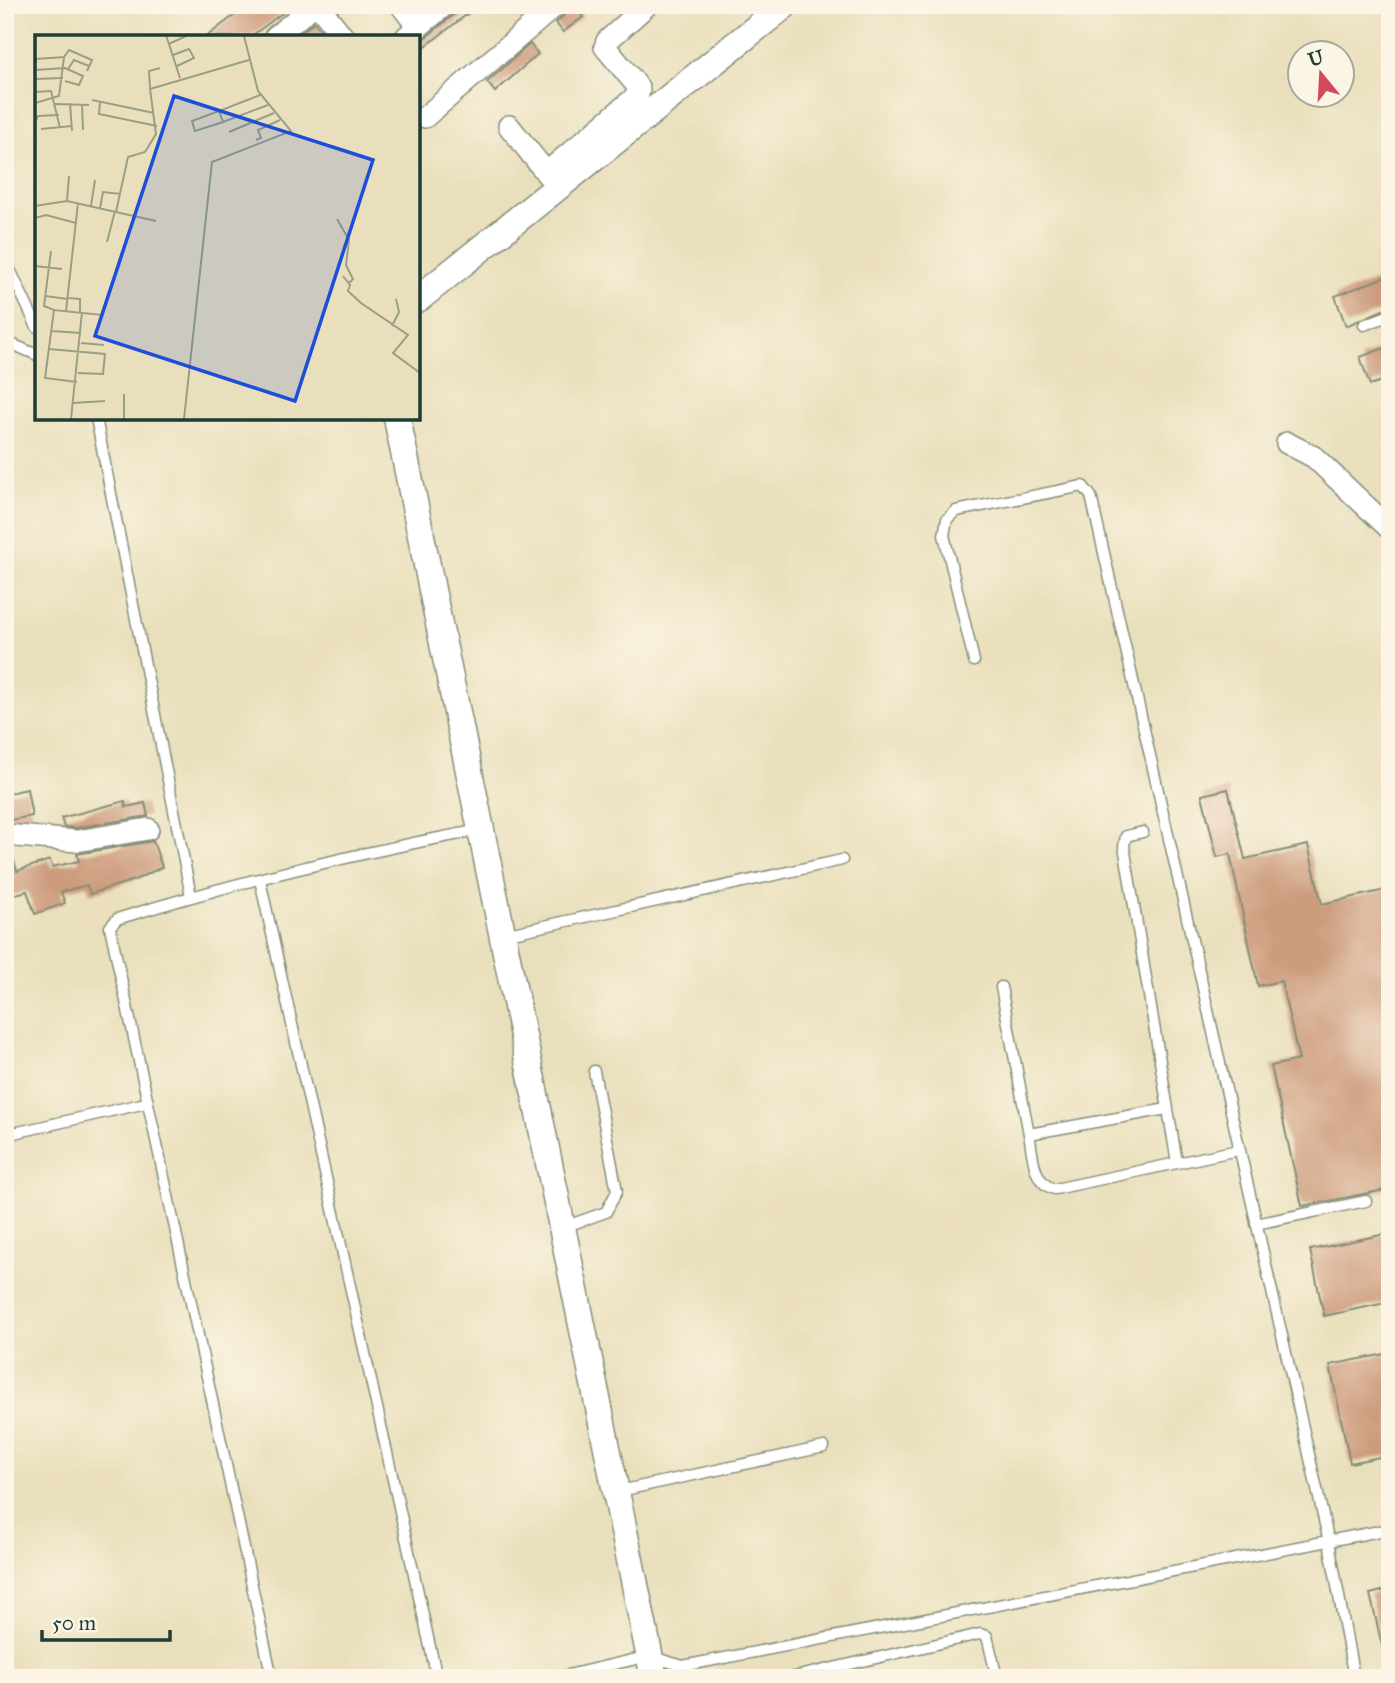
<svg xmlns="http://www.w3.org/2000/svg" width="1395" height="1683" viewBox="0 0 1395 1683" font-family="'IM FELL Great Primer',serif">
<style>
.building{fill:#cd9b7d}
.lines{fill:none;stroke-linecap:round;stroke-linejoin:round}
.service-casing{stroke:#848e78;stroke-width:13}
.minor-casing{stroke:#848e78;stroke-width:24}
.tertiary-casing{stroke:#848e78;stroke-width:29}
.service{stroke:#fff;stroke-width:10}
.minor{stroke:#fff;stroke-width:21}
.tertiary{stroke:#fff;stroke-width:26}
.inset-road{fill:none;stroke:#999e86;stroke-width:2}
.view{fill:#1d4ed8;fill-opacity:0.15;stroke:#1d4ed8;stroke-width:3.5}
.inset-edge{fill:none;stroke:#1f3d34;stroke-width:3.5}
</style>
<rect width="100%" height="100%" fill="#fcf5e5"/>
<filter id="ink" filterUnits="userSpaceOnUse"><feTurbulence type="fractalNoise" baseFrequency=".0143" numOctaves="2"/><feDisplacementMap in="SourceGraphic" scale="14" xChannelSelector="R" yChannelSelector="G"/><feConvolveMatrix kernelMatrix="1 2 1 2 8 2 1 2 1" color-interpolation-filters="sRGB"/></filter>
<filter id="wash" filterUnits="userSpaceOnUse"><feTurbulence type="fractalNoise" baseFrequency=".00686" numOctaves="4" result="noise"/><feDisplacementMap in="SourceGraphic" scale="28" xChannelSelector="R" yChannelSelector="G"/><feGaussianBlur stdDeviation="1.57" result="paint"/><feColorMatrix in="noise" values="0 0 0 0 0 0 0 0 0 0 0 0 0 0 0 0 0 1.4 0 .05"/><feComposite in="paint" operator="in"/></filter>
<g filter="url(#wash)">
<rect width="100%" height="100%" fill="#eadfbc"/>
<g id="blocks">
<g class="building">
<polygon points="242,5 293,5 250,37 206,37 236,14 234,11"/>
<polygon points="458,5 479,5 418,52 418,44 453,15"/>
<polygon points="574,5 583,17 563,32 556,23"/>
<polygon points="314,22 326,37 296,37"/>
<polygon points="530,44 538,54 495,92 487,82"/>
<polygon points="1390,275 1390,307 1346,326 1335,296"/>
<polygon points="1390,346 1390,378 1370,385 1360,357"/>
<polygon points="27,789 32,816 5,821 5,794"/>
<polygon points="1228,789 1245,859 1308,845 1322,904 1390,889 1390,1189 1302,1206 1271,1066 1299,1060 1281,981 1258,986 1230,854 1217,857 1202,795"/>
<polygon points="125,801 126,807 145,803 148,816 76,828 64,827 61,818"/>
<polygon points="153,841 162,867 137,879 90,894 87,885 61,892 65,903 35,914 27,891 5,897 5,848 10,849 17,871 50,860 52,867 79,861 77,854"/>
<polygon points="1390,1233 1390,1302 1324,1316 1310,1250"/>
<polygon points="1390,1353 1390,1455 1350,1463 1330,1365"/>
<polygon points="1390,1589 1390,1653 1384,1654 1370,1594"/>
</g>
</g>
</g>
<g filter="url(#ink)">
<use href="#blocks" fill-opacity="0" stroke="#848e78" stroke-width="2"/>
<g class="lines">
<g class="service-casing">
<g id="service">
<polyline points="5,259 37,327"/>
<polyline points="1364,325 1390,315"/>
<polyline points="5,341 37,355"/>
<polyline points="96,418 191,896"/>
<polyline points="974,661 944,535 947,519 956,511 1083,486 1091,496 1329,1542 1354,1678"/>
<polyline points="1143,832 1126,836 1124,846 1177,1163 1238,1150"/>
<polyline points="260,880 437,1678"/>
<polyline points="504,935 842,860"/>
<polyline points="1001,987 1029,1134"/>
<path d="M1167,1109L1029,1134C1033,1153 1032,1184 1055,1189L1177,1163"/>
<polyline points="5,1135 146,1103"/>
<polyline points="1256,1224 1366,1201"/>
<polyline points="564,1227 606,1212 617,1191 594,1071"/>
<polyline points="615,1492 824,1447"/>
<path d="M272,1678L110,927L117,919C236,882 357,853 480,830"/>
<polyline points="555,1678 649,1656 683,1666 1390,1529"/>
<polyline points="671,1678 683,1666"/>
<polyline points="790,1678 980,1634 987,1636 997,1678"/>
</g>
</g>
<g class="minor-casing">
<g id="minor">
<polyline points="318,5 343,37"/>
<polyline points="401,5 418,27"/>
<polyline points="275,37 314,5"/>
<polyline points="406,37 445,5"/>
<polyline points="425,117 556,5"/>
<polyline points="509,126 555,184"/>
<polyline points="546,173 638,95 639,89 635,83 605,47 607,41 647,5"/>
<polyline points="1287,443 1314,457 1390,529"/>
<polyline points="5,835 77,841 148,829"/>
</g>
</g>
<g class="tertiary-casing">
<g id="tertiary">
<polyline points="418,299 785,5"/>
<polyline points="397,418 654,1678"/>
</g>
</g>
<use href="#service" class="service"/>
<use href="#minor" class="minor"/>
<use href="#tertiary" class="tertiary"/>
</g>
</g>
<g transform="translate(35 35)">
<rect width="385" height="385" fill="#eadfbc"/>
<path class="inset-road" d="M131,1L134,9L151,1M134,9L145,43M138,20L154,14L159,23L142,31M29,22L34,15L57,25L52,36M0,34L1,24L29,22L24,61L0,68M33,34L39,25L54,31M0,35L30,33L48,41L44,50L30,46M0,44L28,43M115,53L114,36L125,33M0,57L16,56L25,93M57,65L119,78M65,67L64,79L122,91M35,68L37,96M20,69L54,70M47,69L48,95M184,76L157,86L160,96L188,87L184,76L225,60M0,87L3,81L24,80M188,87L233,70M6,94L37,91M194,97L239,78M221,105L226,103L223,95L245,85M32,166L34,141M0,171L32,166L121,186M56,171L60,145M65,173L68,157L86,159M81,177L93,122L110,117L121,99L115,54L214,25M0,183L11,180L41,188M302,184L314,205L311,230L318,244L314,248M72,207L80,176M16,216L9,271L19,275M0,231L27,234M308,241L315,250L313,256L326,268L373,300L358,318L385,338M10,261L33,264M33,263L45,264V277M31,276L43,168M357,291L364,277L361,264M17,296L46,298M46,308L69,310M14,314L70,319L68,339L43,338M42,347L10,343L19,275L67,280L70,269M38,368L70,366M36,384L47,277M89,384V359M149,384L177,127L256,96L223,56L209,1"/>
<path class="view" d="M139,61L338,125L260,366L60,301Z"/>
<rect width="385" height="385" class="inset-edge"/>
</g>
<rect width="1395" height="1683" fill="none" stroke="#fcf5e5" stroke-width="28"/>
<g transform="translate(1321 74) rotate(342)"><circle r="33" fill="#fcf5e5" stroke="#a4ab9e" stroke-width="2"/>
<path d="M0-5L12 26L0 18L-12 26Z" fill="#d1495b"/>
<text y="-10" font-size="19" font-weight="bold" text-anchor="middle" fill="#1f3d34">U</text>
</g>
<path d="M42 1630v10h128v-10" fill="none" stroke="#1f3d34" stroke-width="3.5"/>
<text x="52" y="1630" font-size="21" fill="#1f3d34" stroke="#fcf5e5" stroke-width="5" paint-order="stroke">50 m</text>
</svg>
